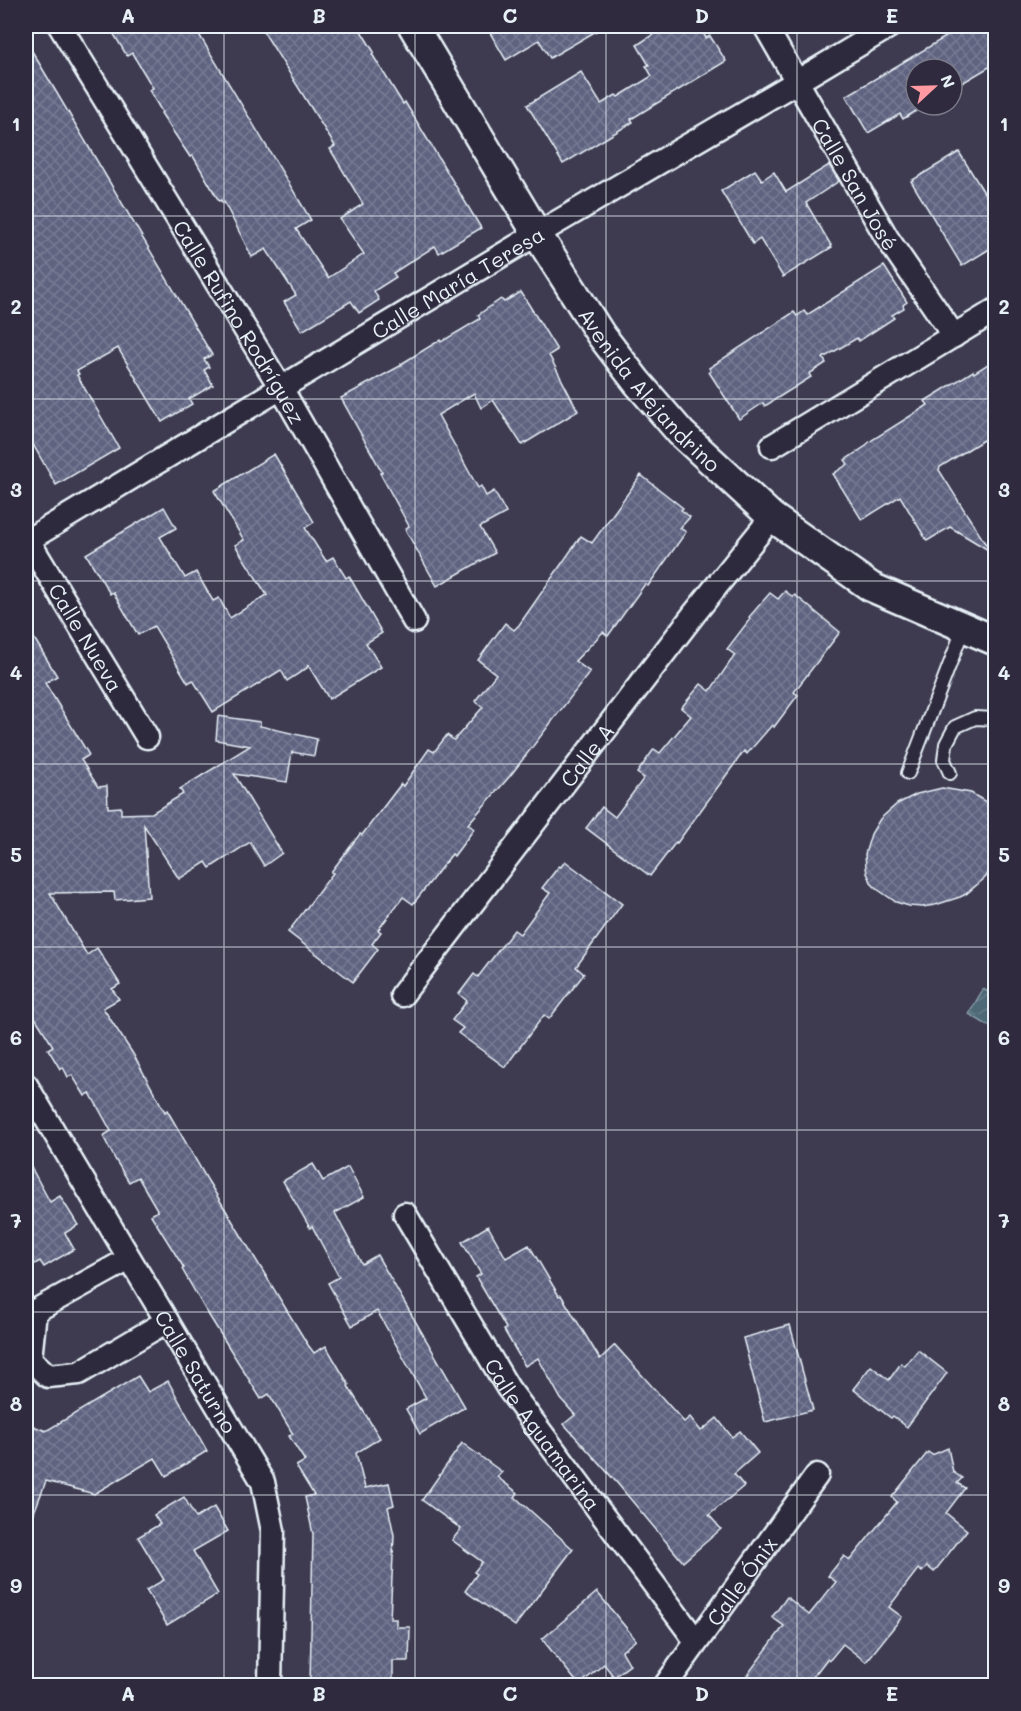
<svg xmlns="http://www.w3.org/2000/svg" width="1021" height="1711" viewBox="0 0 1021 1711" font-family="Mali,sans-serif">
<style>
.water{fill:url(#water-waves);stroke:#8c9faa;stroke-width:1.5}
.building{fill:url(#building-cross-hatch);stroke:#e8f1f8;stroke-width:1.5}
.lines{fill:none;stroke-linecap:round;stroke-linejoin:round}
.service-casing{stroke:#e8f1f8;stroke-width:16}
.minor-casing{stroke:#e8f1f8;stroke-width:27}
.tertiary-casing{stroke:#e8f1f8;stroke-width:33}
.service{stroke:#2f2a3d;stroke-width:12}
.minor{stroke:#2f2a3d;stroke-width:22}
.tertiary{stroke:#2f2a3d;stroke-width:28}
.grid{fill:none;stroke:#e8f1f8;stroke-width:1.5;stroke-opacity:0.55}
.labels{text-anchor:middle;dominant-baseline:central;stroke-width:4.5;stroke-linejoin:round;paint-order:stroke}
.street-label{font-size:21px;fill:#e8f1f8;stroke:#2f2a3d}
.neatline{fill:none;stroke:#e8f1f8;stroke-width:2}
.grid-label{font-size:20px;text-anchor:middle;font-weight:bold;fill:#e8f1f8}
</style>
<defs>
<pattern id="water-waves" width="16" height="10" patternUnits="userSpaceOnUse" patternTransform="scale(1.5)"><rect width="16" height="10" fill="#4e6876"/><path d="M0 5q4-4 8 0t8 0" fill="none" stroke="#687e8a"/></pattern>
<pattern id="building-cross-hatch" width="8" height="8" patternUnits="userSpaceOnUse" patternTransform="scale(1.5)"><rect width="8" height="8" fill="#606380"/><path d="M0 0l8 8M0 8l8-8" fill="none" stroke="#777a93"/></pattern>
</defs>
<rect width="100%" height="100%" fill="#3e3b51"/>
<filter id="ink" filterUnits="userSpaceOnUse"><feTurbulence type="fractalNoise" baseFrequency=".0167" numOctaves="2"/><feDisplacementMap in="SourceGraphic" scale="12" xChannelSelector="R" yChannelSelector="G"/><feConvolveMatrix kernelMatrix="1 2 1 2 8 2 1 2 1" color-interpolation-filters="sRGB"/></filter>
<g filter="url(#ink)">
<polygon class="water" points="983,989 995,996 995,1030 969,1014"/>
<g class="building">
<polygon points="109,26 194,26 311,220 296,229 328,278 364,254 340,219 363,204 330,149 335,146 260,26 358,26 374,52 372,54 403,104 405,102 481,228 439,253 435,246 393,273 396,277 374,291 379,300 359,313 351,301 302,331 284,302 296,295 266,249 252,257 224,202 222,203 221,200 219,201 193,156 190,157 161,113 162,112 149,90 153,88 132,53 127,56"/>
<polygon points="486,26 605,26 550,58 539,40 506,60"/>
<polygon points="653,26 699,26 706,38 710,36 726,61 631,119 633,122 563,164 527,105 581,72 601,104 616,95 618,97 652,76 646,66 649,65 637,45 657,32"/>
<polygon points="964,26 996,26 996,63 952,89 952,69 916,69 916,105 926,105 903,119 900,114 868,133 846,96"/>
<polygon points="26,41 212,355 204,359 209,367 204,370 213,385 189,399 192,404 162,422 118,348 77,371 79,374 77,375 119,448 56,485 26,432"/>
<polygon points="959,152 996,212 996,245 962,266 911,181"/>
<polygon points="829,165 839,181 806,203 832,247 783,277 760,239 753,244 721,191 755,170 762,180 774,172 786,192"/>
<polygon points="884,266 907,302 903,305 904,308 892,315 894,318 859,341 857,338 823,358 826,363 809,374 811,377 765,406 763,403 739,419 709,372 711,371 709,368 794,312 797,316 804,311 807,315"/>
<polygon points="521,292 557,350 549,355 578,411 522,445 493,400 481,408 474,393 438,415 478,488 481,486 486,496 494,491 506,513 480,527 495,553 437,586 405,529 409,526 380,473 382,472 341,398 402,365 401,364 440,340 441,342 480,319 478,315 501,299 504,302"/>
<polygon points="996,359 996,432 940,467 939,470 990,551 950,527 927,541 900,496 862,520 833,474 848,464 845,460 866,446 866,445 872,440 928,405 925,401 973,371 974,373"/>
<polygon points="274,454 314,522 305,528 326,561 333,557 346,578 349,576 382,633 366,643 381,667 329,699 308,665 307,668 287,681 281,670 213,712 193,680 188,683 154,626 138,635 113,592 110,594 86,554 164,507 176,528 160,537 185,578 196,572 213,601 219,598 230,618 267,595 235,545 244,540 214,491"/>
<polygon points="641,475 683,508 681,510 690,517 680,528 686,532 648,586 645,584 608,636 603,632 575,661 590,672 510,776 468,824 474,829 454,856 452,854 413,904 403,897 378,930 381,932 372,944 378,949 353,982 288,932 333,873 331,872 360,834 362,835 401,784 403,786 429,749 434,752 447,735 454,740 483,707 475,701 496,674 478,660 505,623 514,630 519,625 581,536 592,543"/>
<polygon points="785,591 793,597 795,595 840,632 794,692 798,695 774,727 772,725 747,754 744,751 677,843 676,842 650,876 586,828 602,807 615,817 644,778 637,773 654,749 660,753 691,716 681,708 701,684 710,691 735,655 727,649 750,619 749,617 770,593 778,599"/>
<polygon points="26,625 57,676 45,683 89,755 81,760 98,787 107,786 108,808 121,807 121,814 152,813 183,794 180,789 250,746 216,740 218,716 260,722 260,726 317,739 314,756 292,752 287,782 234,774 282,853 264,866 250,842 210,868 206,862 179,879 144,825 149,897 115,900 114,892 50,893 87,955 97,948 120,984 112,989 119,999 103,1008 133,1054 165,1112 167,1110 208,1181 308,1345 314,1353 326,1346 349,1385 348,1386 380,1438 356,1453 365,1488 389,1483 394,1505 388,1507 394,1535 390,1619 396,1619 396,1627 410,1627 409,1661 393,1661 393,1686 310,1686 313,1534 305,1497 314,1495 296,1466 305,1461 289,1436 293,1434 269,1394 261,1399 205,1309 182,1269 184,1268 151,1215 158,1211 138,1177 129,1182 116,1161 103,1136 111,1131 90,1093 85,1096 72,1075 68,1077 63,1067 60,1069 48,1049 53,1046 26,1003 26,994 37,987 26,967"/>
<polygon points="942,788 971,793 986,802 996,812 995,862 986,877 966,894 960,897 935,905 922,907 909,906 896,902 877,889 872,884 867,873 866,867 865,854 871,834 880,819 897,804 917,794"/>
<polygon points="565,861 622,904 576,967 584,974 549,1019 544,1015 505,1067 458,1033 463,1028 452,1020 467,1001 459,994 474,974 478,977 514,930 520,934 550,893 542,888 559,866 561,867"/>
<polygon points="26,1158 50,1202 60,1196 78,1225 65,1233 74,1249 44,1267 40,1261 26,1269"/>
<polygon points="313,1164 323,1181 348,1167 364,1197 335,1213 362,1264 377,1255 465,1407 420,1434 406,1409 426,1398 377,1311 352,1326 328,1283 339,1277 312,1226 310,1228 283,1181"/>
<polygon points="488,1226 506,1258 529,1245 559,1296 561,1295 600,1359 615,1345 684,1422 690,1417 701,1431 717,1418 732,1437 740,1431 758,1453 734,1474 744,1486 709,1515 721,1529 683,1562 617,1483 564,1424 575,1415 561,1399 538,1358 525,1366 504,1330 506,1328 476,1277 481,1274 462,1242"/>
<polygon points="790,1325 813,1410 765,1422 743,1338"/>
<polygon points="918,1350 947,1373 907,1427 893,1416 891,1418 853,1389 871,1366 889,1380 901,1363 905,1366"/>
<polygon points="138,1376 148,1392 168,1381 207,1451 166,1476 155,1458 94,1494 46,1481 27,1531 26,1531 26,1423 46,1431"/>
<polygon points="462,1443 502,1472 497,1477 518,1493 515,1497 573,1549 515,1626 465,1591 477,1574 474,1572 482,1562 452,1540 461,1529 422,1500"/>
<polygon points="948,1448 953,1472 962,1478 957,1483 965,1488 946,1513 967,1530 934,1572 927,1566 922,1572 918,1569 889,1607 902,1617 866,1662 843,1644 829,1661 827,1659 806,1686 739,1686 784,1626 772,1617 787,1597 809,1615 836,1582 828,1576 844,1556 850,1560 897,1502 892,1497 928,1452 932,1455"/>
<polygon points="184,1497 196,1518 214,1507 228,1531 193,1551 218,1594 167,1625 146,1590 164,1580 138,1537 160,1524 154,1515"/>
<polygon points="597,1592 636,1640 622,1651 630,1665 614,1677 604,1664 579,1685 542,1639"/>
</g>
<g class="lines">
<g class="service-casing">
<g id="service">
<polyline points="908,773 964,627"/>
<polyline points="950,773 944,760 946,744 955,727 975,718 996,719"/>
</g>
</g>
<g class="minor-casing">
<g id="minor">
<path id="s1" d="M60,26L281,388L414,621"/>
<path id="s2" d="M765,26L887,238L954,336"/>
<polyline points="772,446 996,310"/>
<path id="s3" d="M26,537L147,737"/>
<path id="s4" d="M28,540L537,234L798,81L890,26"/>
<path id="s5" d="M402,995L694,614L772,517"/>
<path id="s6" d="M26,1085L263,1482L273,1531L270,1686"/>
<path id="s7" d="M405,1214L508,1388L696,1641"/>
<polyline points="129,1259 35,1311 30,1359 48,1376 79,1373 167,1321"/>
<path id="s8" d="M665,1686L817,1475"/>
</g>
</g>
<g class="tertiary-casing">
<g id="tertiary">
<path id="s9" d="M413,26L537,234L601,335L637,382L681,433L772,517L871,587L996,641"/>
</g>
</g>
<use href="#service" class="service"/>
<use href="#minor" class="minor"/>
<use href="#tertiary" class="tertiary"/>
</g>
</g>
<path class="grid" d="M224,26V1686M415,26V1686M606,26V1686M797,26V1686M26,216H996M26,399H996M26,581H996M26,764H996M26,947H996M26,1130H996M26,1312H996M26,1495H996"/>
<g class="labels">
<g class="street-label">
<text stroke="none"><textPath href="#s2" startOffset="182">Calle San José</textPath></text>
<text stroke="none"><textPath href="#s4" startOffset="501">Calle María Teresa</textPath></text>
<text stroke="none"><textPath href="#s1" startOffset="346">Calle Rufino Rodríguez</textPath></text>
<text stroke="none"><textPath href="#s9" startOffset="435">Avenida Alejandrino</textPath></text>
<text stroke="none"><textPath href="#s3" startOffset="117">Calle Nueva</textPath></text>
<text stroke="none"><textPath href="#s5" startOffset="303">Calle A</textPath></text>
<text stroke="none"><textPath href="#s6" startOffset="333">Calle Saturno</textPath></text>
<text stroke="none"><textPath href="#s7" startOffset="260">Calle Aguamarina</textPath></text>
<text stroke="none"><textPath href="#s8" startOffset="130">Calle Ónix</textPath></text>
</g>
</g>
<rect width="1021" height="1711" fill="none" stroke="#2f2a3d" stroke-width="66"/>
<g transform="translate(934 87) rotate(68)"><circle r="28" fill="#2f2a3d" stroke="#797a88" stroke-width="1.5"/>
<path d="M0-4.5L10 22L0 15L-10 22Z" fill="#ff9aa2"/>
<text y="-9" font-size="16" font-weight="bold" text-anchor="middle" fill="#e8f1f8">N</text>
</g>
<rect x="33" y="33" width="955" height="1645" class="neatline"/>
<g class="grid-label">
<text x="128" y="23">A</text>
<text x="319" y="23">B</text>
<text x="510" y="23">C</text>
<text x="702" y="23">D</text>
<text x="892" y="23">E</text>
<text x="16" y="131">1</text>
<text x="1004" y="131">1</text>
<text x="16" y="314">2</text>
<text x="1004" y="314">2</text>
<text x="16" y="497">3</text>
<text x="1004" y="497">3</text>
<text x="16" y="680">4</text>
<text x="1004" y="680">4</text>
<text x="16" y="862">5</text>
<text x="1004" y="862">5</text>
<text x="16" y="1045">6</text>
<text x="1004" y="1045">6</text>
<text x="16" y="1228">7</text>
<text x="1004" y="1228">7</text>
<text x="16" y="1411">8</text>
<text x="1004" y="1411">8</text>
<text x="16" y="1593">9</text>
<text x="1004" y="1593">9</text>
<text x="128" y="1701">A</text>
<text x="319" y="1701">B</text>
<text x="510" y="1701">C</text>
<text x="702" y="1701">D</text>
<text x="892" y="1701">E</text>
</g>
</svg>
